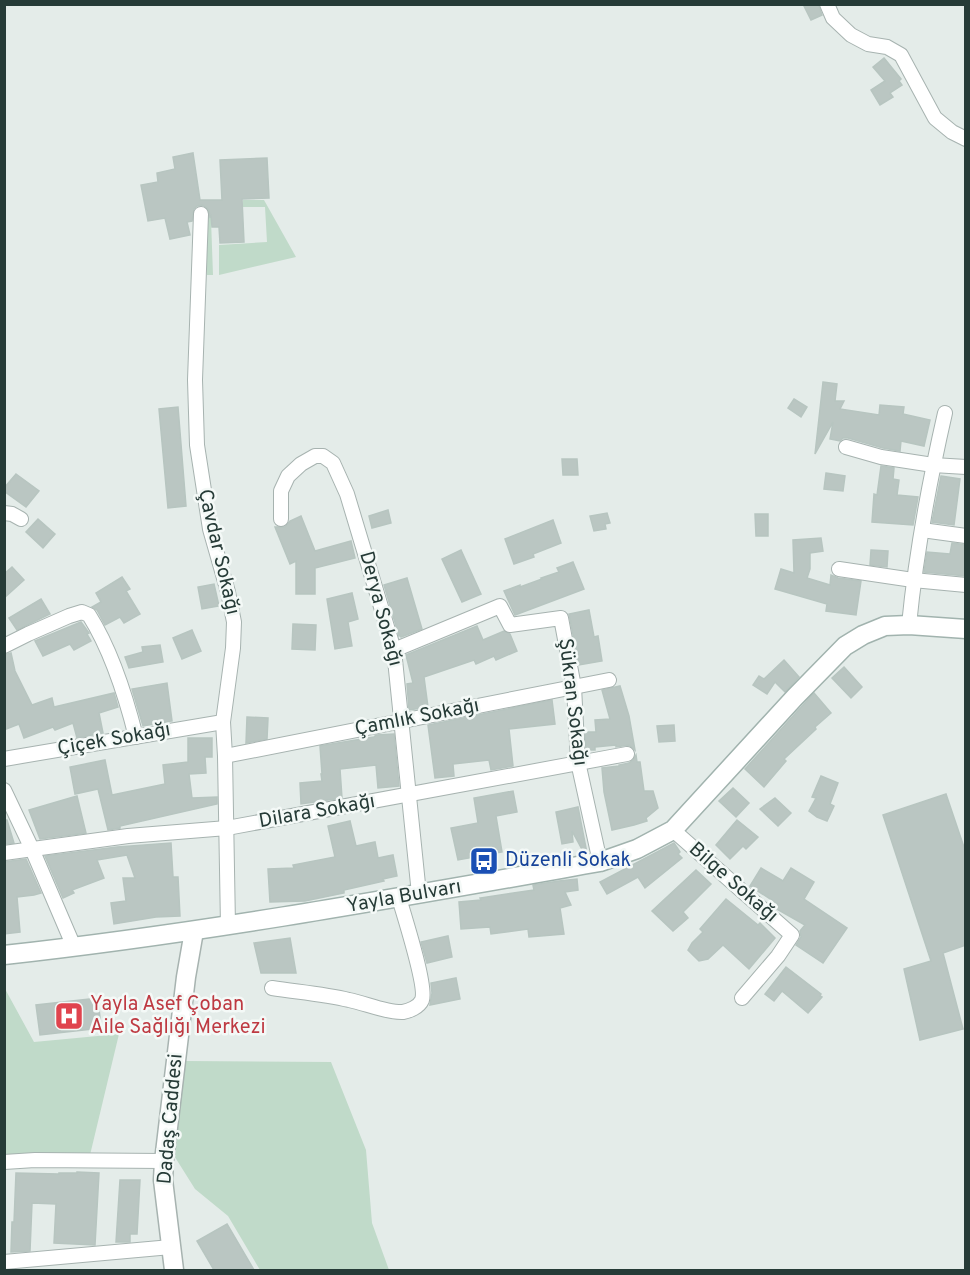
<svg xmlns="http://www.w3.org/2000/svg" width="970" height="1275" viewBox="0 0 970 1275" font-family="Overpass,sans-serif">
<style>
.green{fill:#c0dac9}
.building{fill:#bac6c2;stroke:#b7c5c0;stroke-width:1.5}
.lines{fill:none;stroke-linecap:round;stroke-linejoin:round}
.minor-casing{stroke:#a7b3b0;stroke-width:16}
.tertiary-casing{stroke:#a7b3b0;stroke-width:21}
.secondary-casing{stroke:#a1b3ae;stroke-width:21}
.minor{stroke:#fff;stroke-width:14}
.tertiary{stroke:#fff;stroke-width:18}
.secondary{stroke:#fff;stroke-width:18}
.labels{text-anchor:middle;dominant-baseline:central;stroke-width:5;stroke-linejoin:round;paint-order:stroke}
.street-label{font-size:20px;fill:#263b37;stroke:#f4f9f7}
.transit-label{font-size:20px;fill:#164399;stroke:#f4f9f7;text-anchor:start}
.health-label{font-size:20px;fill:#be3a42;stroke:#f4f9f7;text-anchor:start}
</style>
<rect width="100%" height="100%" fill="#e4ece9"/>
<g class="green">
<polygon points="243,200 264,200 296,257 219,275 219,245 267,242 265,207 243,207"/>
<polygon points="204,203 218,218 211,219 213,275 207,275"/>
<polygon points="4,987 34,1042 119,1034 90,1155 5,1159"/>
<polygon points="185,1061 331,1062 366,1150 372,1223 389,1270 260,1270 228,1216 195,1189 173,1154"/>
</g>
<g class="building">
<polygon points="803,4 818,4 822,15 811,20"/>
<polygon points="884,58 901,79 899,81 902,85 890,93 893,97 880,105 871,90 885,81 873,67"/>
<polygon points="193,153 200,200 222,200 220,160 267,158 269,198 242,199 244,242 220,243 219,227 212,227 211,216 210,217 209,210 206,207 202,205 197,206 194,209 192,221 187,222 190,235 170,239 165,218 148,221 141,185 158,182 157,173 175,169 173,157"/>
<polygon points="823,382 837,384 835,401 844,401 840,409 879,415 880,405 904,407 903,414 930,420 924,446 901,441 900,451 883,448 848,438 843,438 840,441 830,439 833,422 815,454"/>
<polygon points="794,399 807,407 801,417 788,408"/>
<polygon points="178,407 186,506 168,508 159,409"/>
<polygon points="562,459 577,459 578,475 563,475"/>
<polygon points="881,466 894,468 893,479 899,480 897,495 918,497 913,525 872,522 874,494 877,495"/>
<polygon points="826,473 845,476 843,491 824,489"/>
<polygon points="16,474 39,491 26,507 4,491 4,488"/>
<polygon points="941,476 960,479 954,525 932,522"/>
<polygon points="388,510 391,523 372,528 369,516"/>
<polygon points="607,513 610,523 605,524 606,529 594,531 590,516"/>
<polygon points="755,514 768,514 768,536 756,536"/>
<polygon points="301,516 315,551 351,541 355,558 315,568 315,594 296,594 296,561 290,564 275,527 285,527 290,521"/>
<polygon points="38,519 55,534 43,548 26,532"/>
<polygon points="553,520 561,543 533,554 534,557 514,564 505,539"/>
<polygon points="821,538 823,551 810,553 810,569 807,578 830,585 831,575 838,578 861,581 856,615 826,611 827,604 775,589 781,569 794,573 793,540"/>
<polygon points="952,543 966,545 966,576 924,572 927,552 950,554"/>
<polygon points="461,550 481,594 462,602 442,559"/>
<polygon points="871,550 888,551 887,567 870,565"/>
<polygon points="573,562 584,589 515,615 504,591 520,585 520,587 542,579 541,578 559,572 557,568"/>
<polygon points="12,567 24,580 4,598 4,574"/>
<polygon points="122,577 130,589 126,591 140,614 124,623 120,617 105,625 97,610 92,607 101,602 96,593"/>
<polygon points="407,578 422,629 401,637 400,635 399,636 384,585"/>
<polygon points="214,584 219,606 202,609 198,587"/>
<polygon points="352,593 358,619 348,622 352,646 335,649 327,599"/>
<polygon points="41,599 50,614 17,630 9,618"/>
<polygon points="589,610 594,637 598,636 602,661 579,665 569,614"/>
<polygon points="81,622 89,633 87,634 91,641 74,650 70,644 43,656 35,641"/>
<polygon points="293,624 316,625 315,650 292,649"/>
<polygon points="477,626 483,640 504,631 510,634 517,651 496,660 494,656 476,664 474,660 424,677 428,707 409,710 407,684 413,683 406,655"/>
<polygon points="192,630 201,651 182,659 173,638"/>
<polygon points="160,645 163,662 129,668 125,657 143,652 142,647"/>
<polygon points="11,653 15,671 32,705 52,698 54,707 114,693 118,707 99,713 103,733 77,738 73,723 55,730 53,727 24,738 19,724 4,730 4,655"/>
<polygon points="784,660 799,677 785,692 775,682 767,694 753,685 759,676 764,679"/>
<polygon points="844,667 862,687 851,698 832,678"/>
<polygon points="167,683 172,721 143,726 132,689"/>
<polygon points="620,686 629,716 635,750 629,745 616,747 616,745 595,747 595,750 586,750 585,732 596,732 595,720 610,719 602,690"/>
<polygon points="814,693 831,713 815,727 816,729 784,759 786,761 764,787 745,769"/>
<polygon points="552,700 555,724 509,729 513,766 491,770 489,760 453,764 454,776 435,778 428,725"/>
<polygon points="247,717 268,718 267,739 246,743"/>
<polygon points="674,725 675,741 659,742 657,726"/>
<polygon points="394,734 399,786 378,788 376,765 340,769 342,798 301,804 300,783 322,781 321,774 322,774 320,746 374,737 376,735"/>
<polygon points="188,738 212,738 212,757 205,757 206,773 189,774 192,798 217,797 217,804 120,826 120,828 108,830 98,789 75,794 70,767 105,760 112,795 165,784 163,765 188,762"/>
<polygon points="636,755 637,762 640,762 644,791 653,791 658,808 646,818 647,821 634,825 612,830 604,792 602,768 619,766 619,765 629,763 633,760"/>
<polygon points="821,776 838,783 830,804 834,806 827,821 817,817 809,811 816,798 812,797"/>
<polygon points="733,788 749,803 736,817 719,801"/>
<polygon points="513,791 517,812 496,816 502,852 458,860 451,828 478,823 474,798"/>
<polygon points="946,794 966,853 966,945 943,953 963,1029 920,1040 904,969 931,961 883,815"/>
<polygon points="77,796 86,833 40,839 29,810"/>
<polygon points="775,798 791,813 778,826 760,809"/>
<polygon points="578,807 587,853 584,853 572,831 573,842 562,844 556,812"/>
<polygon points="4,820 7,820 14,843 4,844"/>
<polygon points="737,820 758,837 746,849 743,846 730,859 716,845"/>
<polygon points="350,821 356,846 375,842 378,858 393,855 397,876 383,879 384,881 344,890 344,893 305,901 270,902 268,869 294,868 293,865 335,857 328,826"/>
<polygon points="171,843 173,877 178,877 180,916 156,917 114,924 111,903 126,901 123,878 135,878 127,855 97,860 104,878 72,890 74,893 63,898 45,856 117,847"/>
<polygon points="674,843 680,852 678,854 682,858 645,888 638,877 607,894 600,882"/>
<polygon points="26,859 41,893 34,895 17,897 20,932 4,934 4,862"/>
<polygon points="761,868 783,881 791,868 814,882 804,899 847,928 823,963 796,945 801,937 800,931 805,925 775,908 778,904 750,886"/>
<polygon points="696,870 711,884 683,912 688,918 673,931 652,911"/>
<polygon points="577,879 578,890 565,892 571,905 560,908 564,934 529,937 528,929 491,934 490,927 461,929 459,902 481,900 480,898 534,890 533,885 559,881"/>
<polygon points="726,899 758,925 760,923 775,938 749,969 723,945 708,959 699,961 688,950 692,943 703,932 700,929"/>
<polygon points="448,936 452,957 427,963 421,942"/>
<polygon points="290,938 296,973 261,973 254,943"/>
<polygon points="786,967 821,994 820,996 822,997 808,1013 782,991 774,1001 765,994"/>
<polygon points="456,978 460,999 430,1005 432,993 431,983"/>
<polygon points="98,998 101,1028 40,1035 36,1005"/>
<polygon points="77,1172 99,1173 95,1245 54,1243 56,1204 32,1203 30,1251 11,1252 12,1222 14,1222 16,1173 59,1174 59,1173 77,1173"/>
<polygon points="120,1180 140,1180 137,1234 130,1234 130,1242 116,1242"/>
<polygon points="227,1224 254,1270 214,1270 197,1241"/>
</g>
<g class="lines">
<g class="minor-casing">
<g id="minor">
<polyline points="827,4 833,18 851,35 868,44 887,47 901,55 935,118 952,132 966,139"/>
<polyline points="201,214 195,380 197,445 210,529 228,592 234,622 233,648 223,722 225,756 228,926"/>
<polyline points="846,447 881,457 933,465 966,467"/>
<polyline points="4,513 12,514 21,519"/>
<polyline points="281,519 281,491 288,476 301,464 315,456 323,456 333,463 347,494 394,650 419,894"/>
<polyline points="922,530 966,536"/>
<polyline points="839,569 913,580 966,585"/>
<path d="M909,625C916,553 929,483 945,413"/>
<path d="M4,646L28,634L69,616L82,612L89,615C111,650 126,697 136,737"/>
<polyline points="394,650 500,606 510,625 561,618 574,687 578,762 600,862"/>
<polyline points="225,756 609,680"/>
<polyline points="4,759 223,722"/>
<polyline points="4,790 32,849 74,947"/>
<polyline points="673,830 792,935 778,956 742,998"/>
<polyline points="4,853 128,836 227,828 627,754"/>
<path d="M272,988C298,992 324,994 349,1000C365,1003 387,1013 403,1012C409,1011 419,1007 422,1000C427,987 404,915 399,898"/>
<polyline points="4,1162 35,1160 164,1161"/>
<polyline points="4,1262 171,1247"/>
</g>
</g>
<g class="tertiary-casing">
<polyline id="tertiary" points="174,1270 163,1180 164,1161 186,977 194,931"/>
</g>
<g class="secondary-casing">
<path id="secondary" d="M4,955C204,933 402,897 600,862L637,849L673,830L795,697L845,646L863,635L885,626L909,625L966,629"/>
</g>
<use href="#minor" class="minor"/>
<use href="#tertiary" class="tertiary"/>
<use href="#secondary" class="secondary"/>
</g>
<defs>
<g id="bus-square" transform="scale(1.5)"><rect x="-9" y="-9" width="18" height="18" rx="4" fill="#1a4fb4" stroke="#f4f9f7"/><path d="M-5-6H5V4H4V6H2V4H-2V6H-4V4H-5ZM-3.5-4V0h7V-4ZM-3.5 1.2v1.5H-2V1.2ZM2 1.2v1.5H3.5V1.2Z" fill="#fff"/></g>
<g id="hospital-square" transform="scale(1.5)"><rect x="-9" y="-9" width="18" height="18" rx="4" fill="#e0444e" stroke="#f4f9f7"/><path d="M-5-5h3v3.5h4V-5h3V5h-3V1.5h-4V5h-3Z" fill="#fff"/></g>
</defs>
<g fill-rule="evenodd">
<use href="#bus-square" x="484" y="861"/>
<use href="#hospital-square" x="69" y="1016"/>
</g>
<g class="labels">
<g class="street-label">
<text transform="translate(218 552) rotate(77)">Çavdar Sokağı</text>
<text transform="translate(380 609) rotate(75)">Derya Sokağı</text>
<text transform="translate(572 702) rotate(83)">Şükran Sokağı</text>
<text transform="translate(417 718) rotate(-11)">Çamlık Sokağı</text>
<text transform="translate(114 740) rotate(-10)">Çiçek Sokağı</text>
<text transform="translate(317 812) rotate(-10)">Dilara Sokağı</text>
<text transform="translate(733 883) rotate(41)">Bilge Sokağı</text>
<text transform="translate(404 897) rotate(-10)">Yayla Bulvarı</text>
<text transform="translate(171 1119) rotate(-85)">Dadaş Caddesi</text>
</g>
<g class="transit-label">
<text x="505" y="861">Düzenli Sokak</text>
</g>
<g class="health-label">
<text x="90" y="1005">Yayla Asef Çoban<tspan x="90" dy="23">Aile Sağlığı Merkezi</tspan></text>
</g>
</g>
<rect width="970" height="1275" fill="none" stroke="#263b37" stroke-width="12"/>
</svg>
